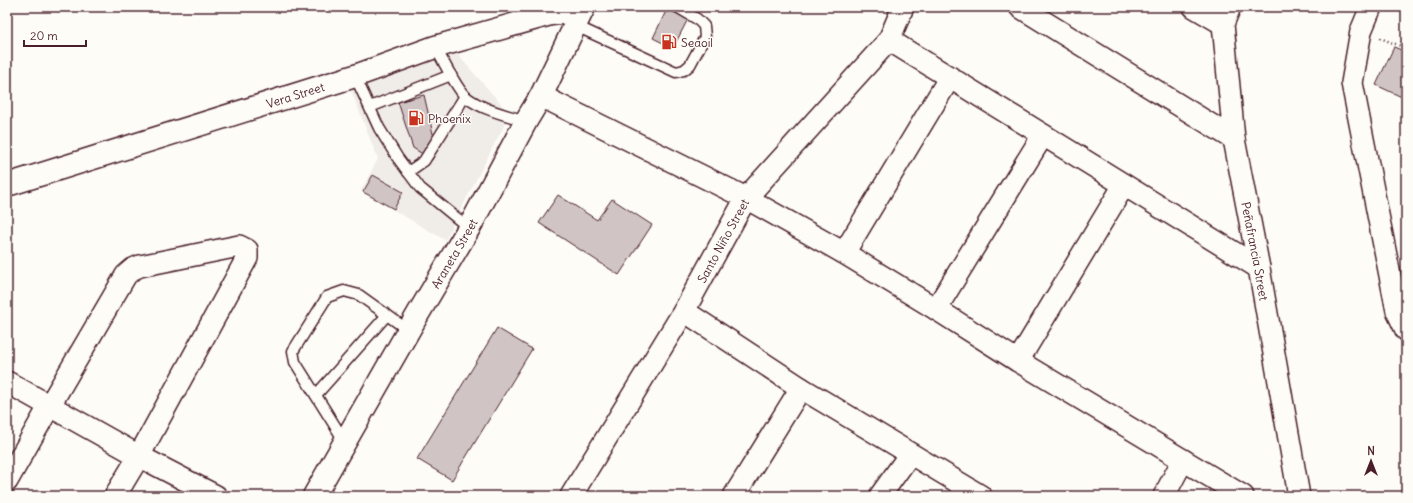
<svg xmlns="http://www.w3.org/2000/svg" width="1413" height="503" viewBox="0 0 1413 503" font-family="Delius,sans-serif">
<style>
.built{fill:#f0ece8}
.building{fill:#d0c5c4;stroke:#4a1f2b}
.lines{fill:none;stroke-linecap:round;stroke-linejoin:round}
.service-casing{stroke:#4a1f2b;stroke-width:13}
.minor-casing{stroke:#4a1f2b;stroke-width:24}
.tertiary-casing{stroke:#4a1f2b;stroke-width:25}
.trunk-casing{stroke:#4a1f2b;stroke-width:25}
.path{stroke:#4a1f2b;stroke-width:2.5;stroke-dasharray:1 3;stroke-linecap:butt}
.service{stroke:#fdfcf7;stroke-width:10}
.minor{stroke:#fdfcf7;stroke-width:21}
.tertiary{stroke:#fdfcf7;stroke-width:22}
.trunk{stroke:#fdfcf7;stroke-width:22}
.labels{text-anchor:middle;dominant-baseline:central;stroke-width:3;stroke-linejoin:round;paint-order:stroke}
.poi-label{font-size:12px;fill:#4a1f2b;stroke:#fdfcf7;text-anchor:start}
.street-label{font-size:12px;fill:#4a1f2b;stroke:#fdfcf7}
</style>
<rect width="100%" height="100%" fill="#fdfcf7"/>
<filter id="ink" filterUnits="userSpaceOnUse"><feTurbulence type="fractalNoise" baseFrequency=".025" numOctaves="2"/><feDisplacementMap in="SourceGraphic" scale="8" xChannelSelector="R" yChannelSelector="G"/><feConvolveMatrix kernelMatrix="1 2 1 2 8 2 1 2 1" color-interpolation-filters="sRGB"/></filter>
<g filter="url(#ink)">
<polygon class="built" points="457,54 510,114 445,240 361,191 378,159 350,88"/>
<g class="building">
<polygon points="667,9 688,19 673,48 653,38"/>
<polygon points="1394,47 1406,52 1406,99 1376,85"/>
<polygon points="424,95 433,134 442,140 432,160 413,148 398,102"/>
<polygon points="373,175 403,192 394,209 363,192"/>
<polygon points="558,195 597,220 612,199 652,225 619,275 539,223"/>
<polygon points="497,328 532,349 452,480 417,459"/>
</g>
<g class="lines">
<g class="service-casing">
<g id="service">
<polyline points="576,26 676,72 684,70 690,65 705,37 704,26 697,19 677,7"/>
<path d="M435,47C442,58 457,90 466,97C483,110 506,115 526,121"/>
<polyline points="355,76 379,128 397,157 420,188 469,228"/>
<polyline points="370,107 451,75"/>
<polyline points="408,172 424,161 465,96"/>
<polyline points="316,395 387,315"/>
<polyline points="345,442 295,362 293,351 327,297 344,291 359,295 408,330"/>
</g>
</g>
<g class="minor-casing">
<g id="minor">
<polyline points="1020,7 1234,139"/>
<polyline points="1194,7 1223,24"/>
<path id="s1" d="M1230,7L1223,24L1234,139L1259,268L1299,496"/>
<polyline points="1371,7 1361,31 1352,83 1397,311 1406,330"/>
<polyline points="889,40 1259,268"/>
<polyline points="541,96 746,198 844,253 936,309 1018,361 1243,496"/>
<polyline points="844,253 950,77"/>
<polyline points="936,309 1043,135"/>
<polyline points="684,311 801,388 981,496"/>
<polyline points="1018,361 1124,185"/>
<polyline points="7,382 139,456 216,496"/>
<polyline points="7,481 50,405 126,275 133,269 140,266 239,246 247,250 247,258 139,456 115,496"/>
<path id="s2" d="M571,496L684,311L746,198L889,40L903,7"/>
<polyline points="734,496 801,388"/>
<polyline points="880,496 910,454"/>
<polyline points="1164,496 1183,460"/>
</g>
</g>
<g class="tertiary-casing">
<g id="tertiary">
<path id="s3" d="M7,185L355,76L435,47L551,14L570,12L584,7"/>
</g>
</g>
<g class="trunk-casing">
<g id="trunk">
<path id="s4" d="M314,496L418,314L469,228L526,121L541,96L584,7"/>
</g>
</g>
<polyline class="path" points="1380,38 1406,48"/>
<use href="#service" class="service"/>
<use href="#minor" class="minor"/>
<use href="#tertiary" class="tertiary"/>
<use href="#trunk" class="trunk"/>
</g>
</g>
<defs>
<g id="fuel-bare" transform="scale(1.2)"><path d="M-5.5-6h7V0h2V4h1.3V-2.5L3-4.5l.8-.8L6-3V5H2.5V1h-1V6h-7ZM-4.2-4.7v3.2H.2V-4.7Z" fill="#c8321e" stroke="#fdfcf7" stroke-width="2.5" paint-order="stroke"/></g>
</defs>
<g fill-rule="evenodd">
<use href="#fuel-bare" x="669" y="42"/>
<use href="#fuel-bare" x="416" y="118"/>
</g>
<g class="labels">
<g class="poi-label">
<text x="681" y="42">Seaoil</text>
<text x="428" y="118">Phoenix</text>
</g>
<g class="street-label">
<text stroke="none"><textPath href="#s3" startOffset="302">Vera Street</textPath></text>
<text stroke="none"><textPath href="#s2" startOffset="297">Santo Niño Street</textPath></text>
<text stroke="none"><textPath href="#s1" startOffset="248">Peñafrancia Street</textPath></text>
<text stroke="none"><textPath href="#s4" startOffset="280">Araneta Street</textPath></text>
</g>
</g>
<rect width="1413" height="503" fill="none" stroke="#fdfcf7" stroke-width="24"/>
<rect x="12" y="12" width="1389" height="479" fill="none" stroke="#4a1f2b" stroke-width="1.5" filter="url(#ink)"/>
<g transform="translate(1371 461)" stroke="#fdfcf7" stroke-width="3" paint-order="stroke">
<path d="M0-3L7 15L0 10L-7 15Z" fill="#4a1f2b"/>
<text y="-6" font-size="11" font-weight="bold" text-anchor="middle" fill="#4a1f2b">N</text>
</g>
<path d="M24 40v6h62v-6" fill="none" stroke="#4a1f2b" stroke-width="2"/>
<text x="30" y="40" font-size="12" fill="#4a1f2b" stroke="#fdfcf7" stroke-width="3" paint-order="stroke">20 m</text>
</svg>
